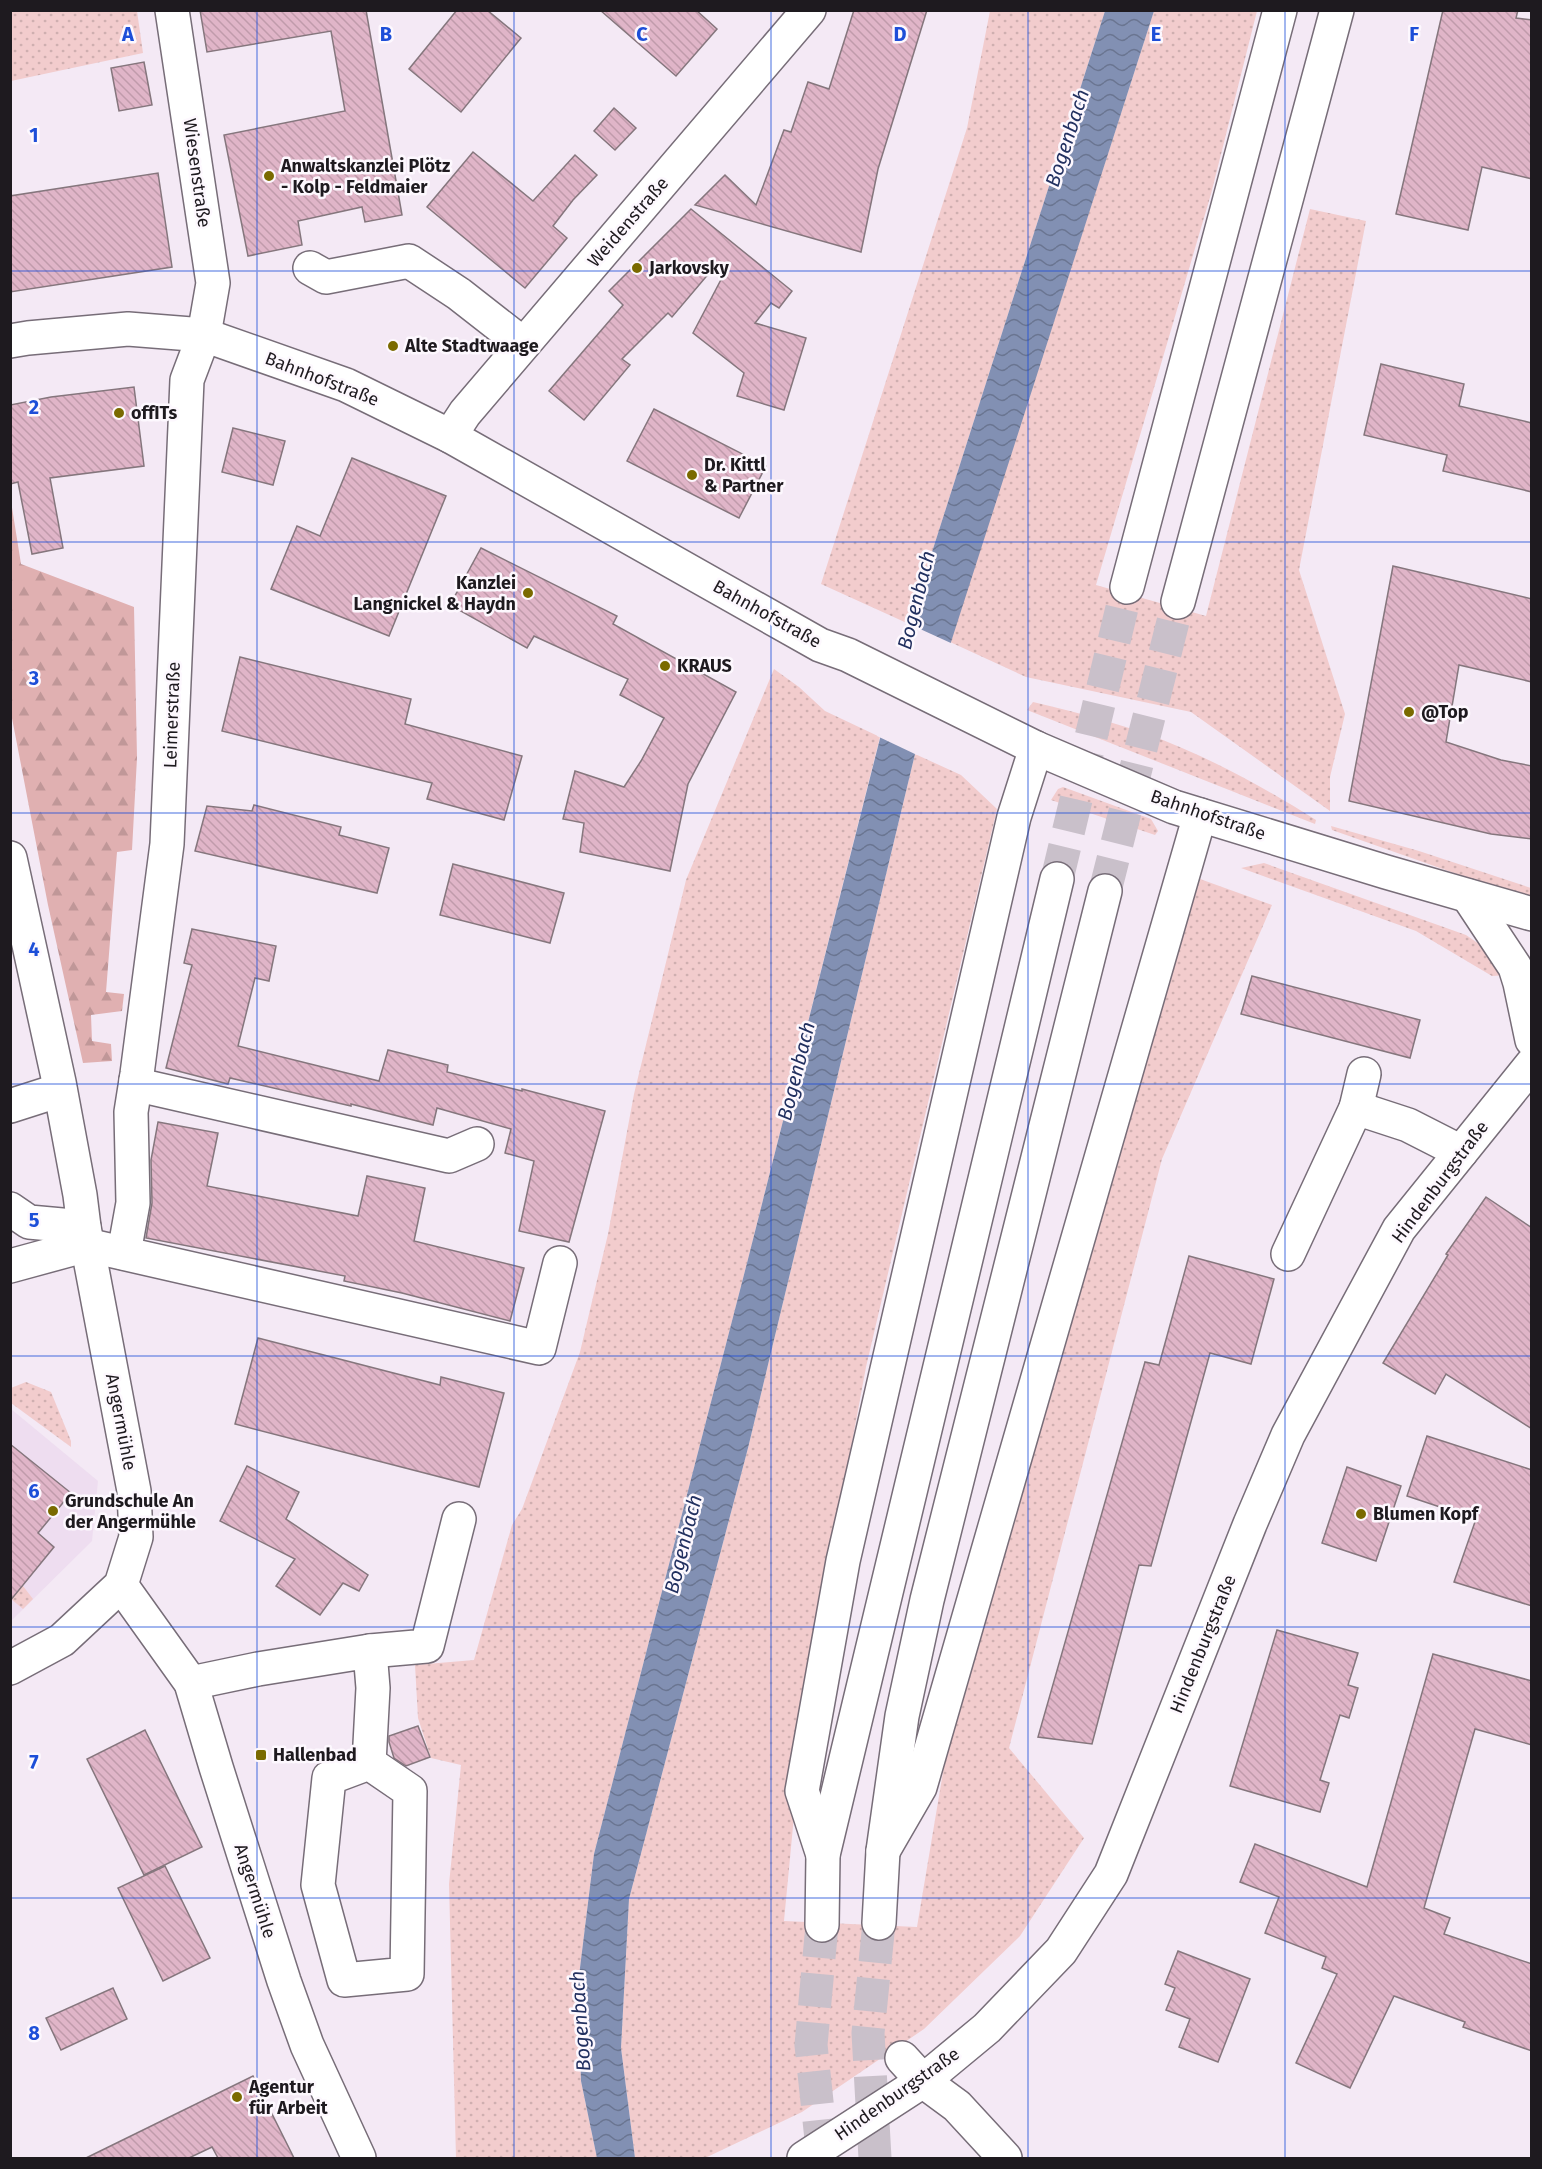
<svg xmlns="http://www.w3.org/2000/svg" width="1542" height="2169" viewBox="0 0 1542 2169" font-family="'Fira Sans',sans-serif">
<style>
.built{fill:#eeddf0}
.grass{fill:url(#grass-dots)}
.forest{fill:url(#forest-firs)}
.water{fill:url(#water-waves)}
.pier{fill:#f4e9f5}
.building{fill:url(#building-back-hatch);stroke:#85767d;stroke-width:1.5}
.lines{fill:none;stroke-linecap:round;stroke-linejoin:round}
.highway-tunnel{stroke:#c9c0ca;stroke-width:33;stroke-dasharray:33 16;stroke-linecap:butt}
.minor-casing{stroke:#776d78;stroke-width:36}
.highway-casing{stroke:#776d78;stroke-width:36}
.minor{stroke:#fff;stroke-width:33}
.highway{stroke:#fff;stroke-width:33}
.grid{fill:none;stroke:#1d4ed8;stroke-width:1.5;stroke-opacity:0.55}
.poi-dot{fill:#7a6a00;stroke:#fdf8fe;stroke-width:2}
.labels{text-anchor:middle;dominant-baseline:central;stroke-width:5;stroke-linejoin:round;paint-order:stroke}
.poi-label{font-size:18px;font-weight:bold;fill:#1e1a1f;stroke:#fdf8fe;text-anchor:start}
.street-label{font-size:18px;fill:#1e1a1f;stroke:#fdf8fe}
.water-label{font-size:20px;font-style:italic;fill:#223060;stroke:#fdf8fe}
.grid-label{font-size:20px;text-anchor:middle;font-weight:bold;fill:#1d4ed8;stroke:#fdf8fe;stroke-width:5;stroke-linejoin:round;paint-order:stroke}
</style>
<defs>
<pattern id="grass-dots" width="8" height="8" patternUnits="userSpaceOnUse" patternTransform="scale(1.5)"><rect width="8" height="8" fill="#f2cccd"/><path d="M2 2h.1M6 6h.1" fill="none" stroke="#cfafb0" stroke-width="1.8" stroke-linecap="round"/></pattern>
<pattern id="forest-firs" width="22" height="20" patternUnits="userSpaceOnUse" patternTransform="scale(1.5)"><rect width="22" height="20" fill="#e0b0b1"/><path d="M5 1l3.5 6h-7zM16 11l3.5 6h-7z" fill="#c09798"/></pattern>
<pattern id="water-waves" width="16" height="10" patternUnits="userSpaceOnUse" patternTransform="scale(1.5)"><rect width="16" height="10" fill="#8290b3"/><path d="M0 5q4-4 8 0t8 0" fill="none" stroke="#6a7591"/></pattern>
<pattern id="building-back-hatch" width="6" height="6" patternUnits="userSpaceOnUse" patternTransform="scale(1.5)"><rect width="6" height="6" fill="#e0b5c8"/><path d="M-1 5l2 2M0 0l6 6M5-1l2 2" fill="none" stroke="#c09bab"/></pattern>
</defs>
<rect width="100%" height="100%" fill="#f4e9f5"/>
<polygon class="built" points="11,1409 98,1481 92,1541 11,1621"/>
<g class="grass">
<polygon points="10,11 137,11 143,53 11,81"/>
<polygon points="990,11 1105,11 909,624 821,584 967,128"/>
<polygon points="1154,11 1257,11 1211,194 1096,585 1206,616 1310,209 1366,221 1299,570 1345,714 1330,777 1330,811 1191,712 1026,677 950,642"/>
<polygon points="774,669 799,687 825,711 880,737 747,1263 594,1854 578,1984 581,2081 597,2158 456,2158 449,1884 461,1765 431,1758 418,1718 415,1665 474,1660 512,1525 522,1509 580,1352 608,1234 634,1094 686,880"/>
<path d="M1033,702C1083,714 1135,727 1182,748C1229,768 1273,793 1316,820L1315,824L1027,710Z"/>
<polygon points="915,754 961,775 997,809 866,1367 806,1690 784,1921 917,1927 957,1689 1041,1415 1200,879 1272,905 1162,1159 1009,1748 1084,1838 1020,1936 924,2029 802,2112 705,2158 635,2158 621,2048 629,1899 748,1448"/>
<polygon points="1063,787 1151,819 1158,831 1155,835 1051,800 1058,789"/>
<polygon points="1331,826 1419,851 1531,888 1531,905 1508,892 1332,830"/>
<polygon points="1264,863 1466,935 1498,957 1509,975 1492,976 1416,931 1241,868"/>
<polygon points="26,1382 51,1392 71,1441 71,1447 11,1403 11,1388"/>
<polygon points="10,1576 23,1586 33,1599 23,1609 11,1599"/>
</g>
<polygon class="forest" points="10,495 21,564 134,607 137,758 132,850 117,852 106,992 124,994 122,1011 91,1015 92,1041 111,1044 112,1061 83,1063 48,905 11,713"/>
<polygon class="water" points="1105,11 1154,11 915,754 748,1448 629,1899 621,2048 635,2158 597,2158 581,2081 578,1984 594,1854 747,1263 909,624"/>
<polygon class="pier" points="907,623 953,644 917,755 877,736"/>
<g class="building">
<polygon points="200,10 366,10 402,215 365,222 362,207 298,221 302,245 248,256 224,135 345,111 331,31 207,52"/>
<polygon points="457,10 487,10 521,38 461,112 409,69"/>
<polygon points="600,10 696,10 717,29 676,76"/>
<polygon points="854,10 927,10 878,169 861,252 695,205 725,175 756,205 784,130 791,132 808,82 829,89"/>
<polygon points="1443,10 1518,10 1516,18 1532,20 1532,179 1482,167 1468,230 1396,214"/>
<polygon points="144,62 152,105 119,111 111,68"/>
<polygon points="614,108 636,128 615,150 594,131"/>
<polygon points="473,152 533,201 575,155 597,175 573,200 553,226 567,238 525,288 427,207"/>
<polygon points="158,173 172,267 10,292 10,196"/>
<polygon points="691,209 792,291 779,308 771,303 755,323 806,338 784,410 737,396 744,373 693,333 725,272 716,265 672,317 668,313 622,359 630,365 584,420 549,391 623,305 609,291"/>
<polygon points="1381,364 1464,384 1459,406 1532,423 1532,492 1443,471 1447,455 1364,435"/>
<polygon points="134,387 144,466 50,478 63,548 32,554 18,482 10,484 10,405 51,397"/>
<polygon points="654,409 766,466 739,518 627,461"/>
<polygon points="233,428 285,441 273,485 222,472"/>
<polygon points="352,458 446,496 389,636 271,589 297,526 320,536"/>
<polygon points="481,548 617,616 613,624 736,692 688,784 670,871 580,852 584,823 563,819 575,771 624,787 641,761 664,718 620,695 628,679 534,636 527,648 450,605"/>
<polygon points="1393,566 1532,599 1532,682 1459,665 1446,742 1501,760 1532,766 1532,839 1491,834 1349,801"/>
<polygon points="240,657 411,699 405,724 522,756 504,820 427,799 432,783 222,731"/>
<polygon points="254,805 341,827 339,835 389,848 377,893 195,851 207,806 252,811"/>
<polygon points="453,864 564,893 550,943 440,915"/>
<polygon points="192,929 276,946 269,981 255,978 238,1046 379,1081 388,1050 448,1065 447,1072 522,1091 522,1089 605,1111 569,1242 519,1231 534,1161 505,1153 511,1129 437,1108 433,1125 351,1104 351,1106 230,1078 228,1084 166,1068 192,965 184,963"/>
<polygon points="1252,976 1420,1020 1410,1058 1241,1014"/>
<polygon points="158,1122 218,1133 207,1186 358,1216 367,1176 425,1188 414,1241 524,1268 510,1321 402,1293 344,1281 345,1276 146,1238 152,1203 151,1160"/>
<polygon points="1486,1197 1532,1228 1532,1429 1446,1374 1435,1394 1383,1363 1448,1255 1446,1254"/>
<polygon points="1189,1256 1274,1279 1251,1364 1210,1353 1151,1566 1139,1565 1092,1744 1038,1737 1145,1362 1159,1365"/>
<polygon points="258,1338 440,1385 441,1377 504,1393 479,1487 235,1424"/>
<polygon points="1427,1436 1532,1470 1532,1606 1454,1582 1476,1519 1407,1496"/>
<polygon points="10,1444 71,1493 38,1533 54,1547 10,1601"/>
<polygon points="247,1466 299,1492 286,1519 368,1575 359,1591 343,1583 320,1615 276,1586 295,1559 220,1521"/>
<polygon points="1347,1467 1401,1486 1376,1561 1322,1543"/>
<polygon points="1277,1630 1358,1653 1348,1685 1358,1688 1349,1718 1340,1715 1320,1780 1329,1783 1320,1812 1230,1786"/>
<polygon points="1433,1654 1532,1681 1532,1745 1475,1729 1424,1908 1450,1918 1444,1934 1532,1964 1532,2051 1463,2027 1465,2022 1394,1996 1350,2088 1296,2063 1337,1974 1322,1968 1326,1957 1265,1933 1279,1897 1240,1882 1255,1844 1367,1887"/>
<polygon points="418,1726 430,1757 406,1766 394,1758 389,1742 389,1736"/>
<polygon points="145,1730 202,1847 144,1875 87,1759"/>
<polygon points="165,1866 210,1958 163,1981 118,1888"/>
<polygon points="1178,1951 1250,1979 1218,2062 1179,2047 1190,2019 1166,2010 1175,1988 1165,1984"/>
<polygon points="113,1988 127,2019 61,2050 46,2018"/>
<polygon points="253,2076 294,2158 218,2158 212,2147 189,2158 86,2158"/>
</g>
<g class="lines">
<g class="highway-tunnel">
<polyline points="1057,879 1127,587"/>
<polyline points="1105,891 1178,602"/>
<polyline points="822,1925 811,2045 823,2158"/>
<polyline points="875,2158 868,2033 879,1923"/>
</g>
<g class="minor-casing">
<g id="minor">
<polyline points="310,268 326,277 409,261 459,294 523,344"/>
<polyline points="10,341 28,338 128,329 204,335 346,385 450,436 820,645 848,655 1036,748 1174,807 1386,872 1532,914"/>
<polyline points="450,436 465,413 809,10"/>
<polyline points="10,858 59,1082 80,1195 84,1227 134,1491 136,1537 121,1585 62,1640 10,1668"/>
<polyline points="1468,896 1515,967 1520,983 1532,1040"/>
<polyline points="136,1080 147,1087 449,1156 477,1144"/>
<polyline points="10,1106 60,1090"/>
<polyline points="1356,1108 1364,1074"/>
<polyline points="10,1209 29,1222 84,1227"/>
<polyline points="124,1253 133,1203 131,1112 137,1074 167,844 187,380 204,335 213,283 172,10"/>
<polyline points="1288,1254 1356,1108 1408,1125 1461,1152"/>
<polyline points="10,1266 87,1245 539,1348 560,1263"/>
<polyline points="121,1585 191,1683 216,1767 284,1981 307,2045 359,2158"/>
<polyline points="370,1651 427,1646 459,1519"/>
<polyline points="191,1683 258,1669 370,1651 373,1688 369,1763 329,1778 318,1885 344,1980 407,1974 410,1791 369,1763"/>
<polyline points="902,2058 923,2081 957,2106 1005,2158"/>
<polyline points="804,2158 923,2081 987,2028 1061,1951 1111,1874 1250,1524 1288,1435 1399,1229 1532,1064"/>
</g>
</g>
<g class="highway-casing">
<g id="highway">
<polyline points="1127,587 1280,10"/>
<polyline points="1178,602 1337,10"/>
<polyline points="883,1851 920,1787 1200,815"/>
<polyline points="823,1855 802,1791 843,1561 1014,817 1036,748"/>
<polyline points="879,1923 883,1851 902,1716 927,1600 1105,891"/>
<polyline points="822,1925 823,1855 1057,879"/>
</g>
</g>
<use href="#minor" class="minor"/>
<use href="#highway" class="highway"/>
</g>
<path class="grid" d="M257,10V2158M514,10V2158M771,10V2158M1028,10V2158M1285,10V2158M10,271H1532M10,542H1532M10,813H1532M10,1084H1532M10,1356H1532M10,1627H1532M10,1898H1532"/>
<g class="poi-dot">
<circle cx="269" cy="176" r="6"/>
<circle cx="637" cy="268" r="6"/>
<circle cx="393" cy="346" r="6"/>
<circle cx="119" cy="413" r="6"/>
<circle cx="692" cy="475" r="6"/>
<circle cx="528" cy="593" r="6"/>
<circle cx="665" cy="666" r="6"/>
<circle cx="1409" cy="712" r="6"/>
<circle cx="53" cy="1511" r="6"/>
<circle cx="1361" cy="1514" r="6"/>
<rect x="255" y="1749" width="12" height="12" rx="3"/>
<circle cx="237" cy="2097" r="6"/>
</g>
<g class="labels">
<g class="poi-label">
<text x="281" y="166">Anwaltskanzlei Plötz<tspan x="281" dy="21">- Kolp - Feldmaier</tspan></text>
<text x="649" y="268">Jarkovsky</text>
<text x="405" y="346">Alte Stadtwaage</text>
<text x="131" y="413">offITs</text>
<text x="704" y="465">Dr. Kittl<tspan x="704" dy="21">&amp; Partner</tspan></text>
<text x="516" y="583" text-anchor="end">Kanzlei<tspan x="516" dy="21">Langnickel &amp; Haydn</tspan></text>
<text x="677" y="666">KRAUS</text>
<text x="1421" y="712">@Top</text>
<text x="65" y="1501">Grundschule An<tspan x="65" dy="21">der Angermühle</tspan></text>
<text x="1373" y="1514">Blumen Kopf</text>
<text x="273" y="1755">Hallenbad</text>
<text x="249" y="2087">Agentur<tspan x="249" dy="21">für Arbeit</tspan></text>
</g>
<g class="street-label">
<text transform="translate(197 173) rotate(82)">Wiesenstraße</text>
<text transform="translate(628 222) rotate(-49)">Weidenstraße</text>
<text transform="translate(322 379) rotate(21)">Bahnhofstraße</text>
<text transform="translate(767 614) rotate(29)">Bahnhofstraße</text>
<text transform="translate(172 715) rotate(-88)">Leimerstraße</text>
<text transform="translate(1208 815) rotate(19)">Bahnhofstraße</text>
<text transform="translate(1440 1182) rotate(-53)">Hindenburgstraße</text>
<text transform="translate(121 1422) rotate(79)">Angermühle</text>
<text transform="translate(1203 1644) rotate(-68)">Hindenburgstraße</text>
<text transform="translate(255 1891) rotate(72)">Angermühle</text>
<text transform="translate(897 2094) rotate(-35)">Hindenburgstraße</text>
</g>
<g class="water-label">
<text transform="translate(1067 138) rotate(-72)">Bogenbach</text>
<text transform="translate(916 600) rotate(-76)">Bogenbach</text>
<text transform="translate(796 1071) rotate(-76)">Bogenbach</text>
<text transform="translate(683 1544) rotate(-76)">Bogenbach</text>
<text transform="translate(580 2021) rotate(-94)">Bogenbach</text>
</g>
</g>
<g class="grid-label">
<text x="128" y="41">A</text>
<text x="386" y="41">B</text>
<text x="642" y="41">C</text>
<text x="900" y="41">D</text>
<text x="1156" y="41">E</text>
<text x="1414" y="41">F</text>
<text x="34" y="142">1</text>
<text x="34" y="414">2</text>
<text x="34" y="685">3</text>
<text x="34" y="956">4</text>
<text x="34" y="1227">5</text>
<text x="34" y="1498">6</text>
<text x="34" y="1769">7</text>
<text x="34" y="2040">8</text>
</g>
<rect width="1542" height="2169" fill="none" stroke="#1e1a1f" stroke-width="24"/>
</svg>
